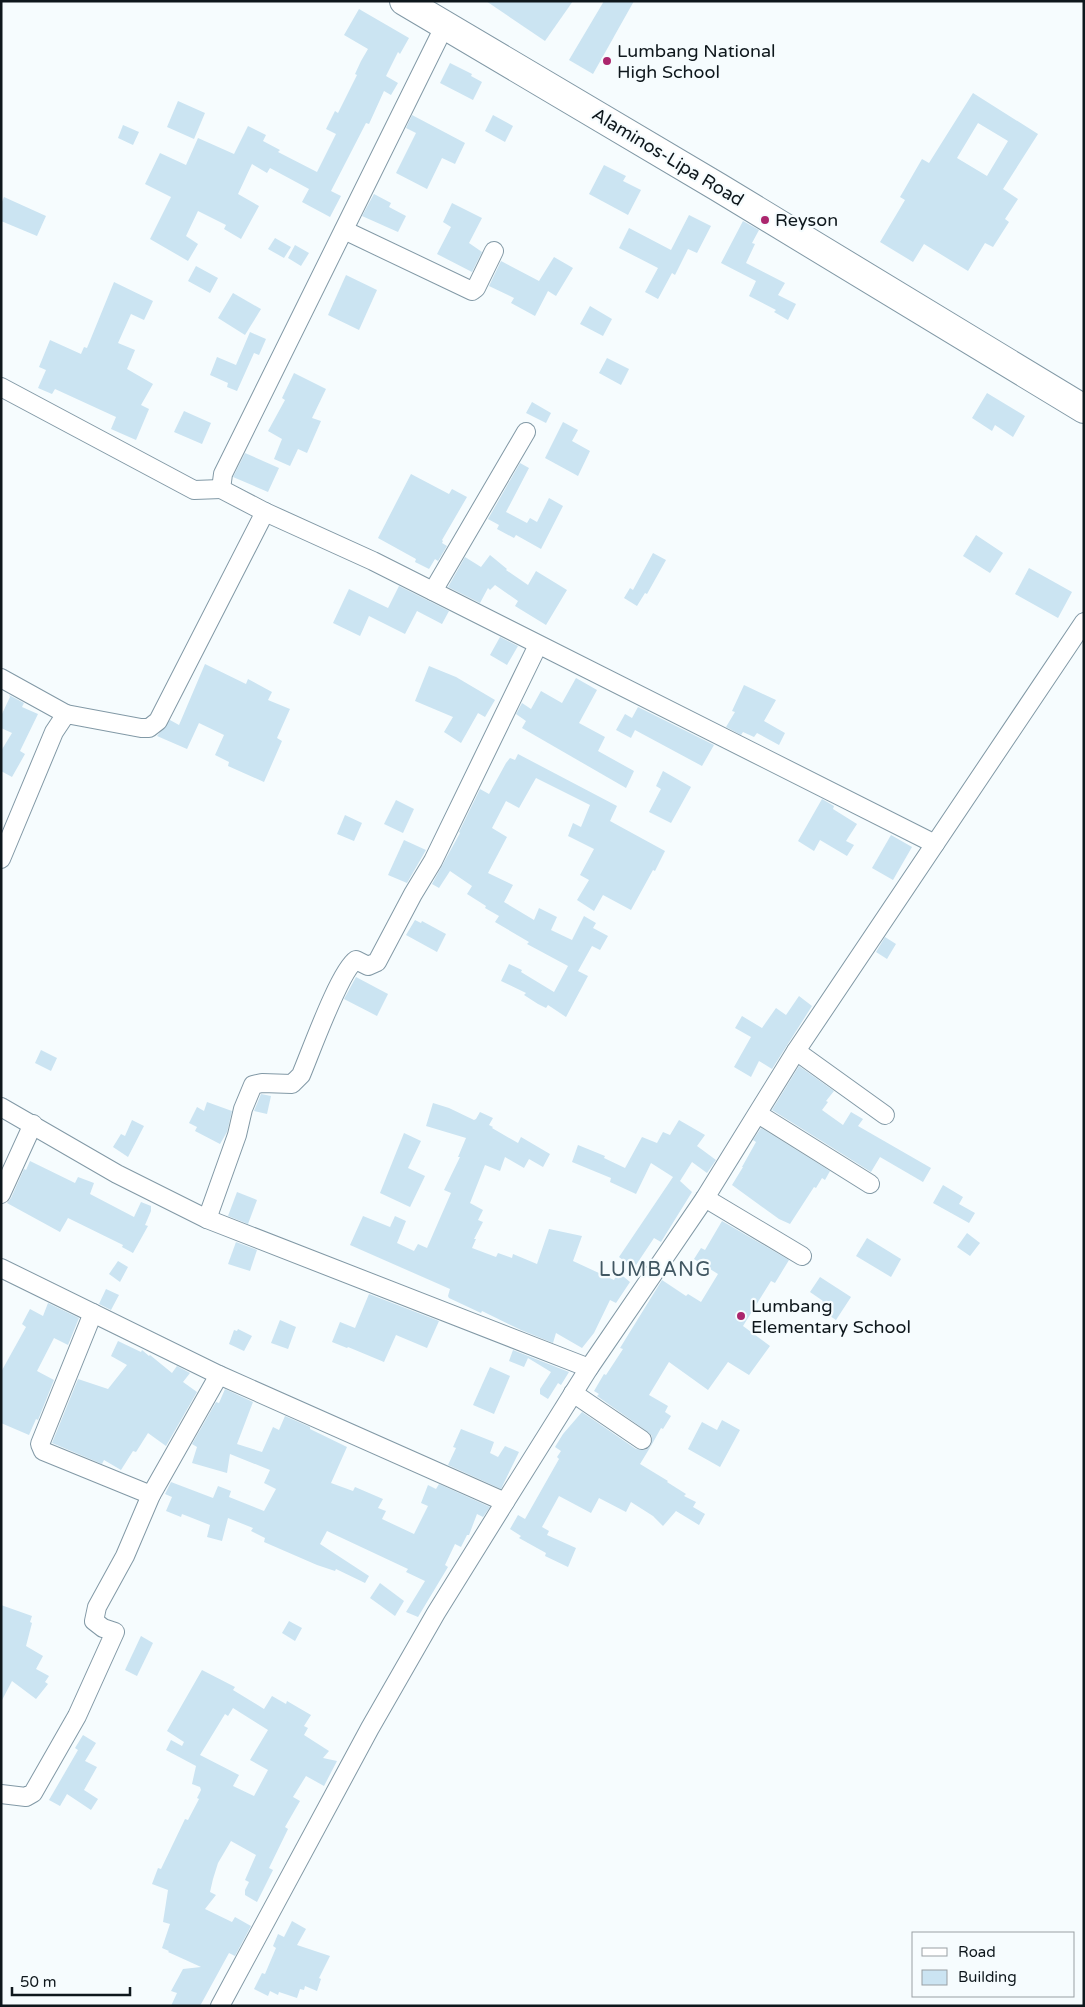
<svg xmlns="http://www.w3.org/2000/svg" width="1085" height="2007" viewBox="0 0 1085 2007" font-family="'Varela Round',sans-serif">
<style>
.building{fill:#cbe4f2;fill-rule:evenodd}
.lines{fill:none;stroke-linecap:round;stroke-linejoin:round}
.minor-casing{stroke:#8299a6;stroke-width:20}
.primary-casing{stroke:#8299a6;stroke-width:30}
.minor{stroke:#fff;stroke-width:18}
.primary{stroke:#fff;stroke-width:28}
.poi-dot{fill:#ab266d;stroke:#f6fcfe;stroke-width:2}
.labels{text-anchor:middle;dominant-baseline:central;stroke-width:4.5;stroke-linejoin:round;paint-order:stroke}
.poi-label{font-size:18px;fill:#0e171c;stroke:#f6fcfe;text-anchor:start}
.street-label{font-size:18px;fill:#0e171c;stroke:#f6fcfe}
.quarter-label{font-size:20px;letter-spacing:1px;fill:#415762;stroke:#f6fcfe}
</style>
<rect width="100%" height="100%" fill="#f6fcfe"/>
<g class="building">
<polygon points="486,1 573,1 545,41"/>
<polygon points="604,1 634,1 593,74 569,60"/>
<polygon points="359,9 409,38 400,54 398,52 386,76 398,83 391,95 384,91 369,124 366,123 331,191 341,196 330,217 302,202 309,189 270,168 267,173 252,164 238,194 259,206 241,239 224,229 226,225 198,211 186,236 198,244 188,261 150,239 171,197 145,184 160,153 186,165 198,138 234,154 248,126 266,135 263,141 280,150 278,152 317,172 336,134 326,129 335,111 338,113 357,75 355,74 361,61 368,49 344,35"/>
<polygon points="450,63 472,74 471,76 482,82 473,100 440,83"/>
<path d="M973,93L1038,134L1003,189L1018,199L1005,219L1009,222L993,247L985,243L968,271L924,244L913,262L880,242L905,200L900,197L922,159L929,163ZM978,123L1008,141L987,176L957,158Z"/>
<polygon points="178,101 205,113 194,139 167,127"/>
<polygon points="412,115 465,143 455,164 442,158 427,189 396,173 416,133 406,128"/>
<polygon points="493,115 513,126 505,142 485,131"/>
<polygon points="123,125 139,132 133,145 118,138"/>
<polygon points="604,165 626,176 623,181 641,190 628,215 589,194"/>
<polygon points="374,194 391,203 389,207 406,216 398,232 362,216"/>
<polygon points="4,197 46,216 37,236 1,221 1,204"/>
<polygon points="452,203 482,218 469,243 482,252 472,272 437,254 451,227 443,222"/>
<polygon points="689,215 711,226 697,253 688,249 675,275 672,273 658,299 645,292 658,268 619,248 629,228 671,250"/>
<polygon points="743,221 759,230 752,243 755,244 746,263 785,283 778,295 796,304 788,320 774,312 776,310 749,296 756,281 721,263"/>
<polygon points="275,238 291,247 284,258 268,249"/>
<polygon points="295,245 309,253 301,266 288,258"/>
<polygon points="554,257 573,268 556,296 548,291 535,316 511,303 514,298 489,286 501,261 539,281"/>
<polygon points="196,266 218,278 210,293 188,281"/>
<polygon points="346,275 377,290 359,330 328,315"/>
<polygon points="114,282 153,301 144,320 131,314 118,343 135,350 127,369 153,384 141,405 149,409 136,440 111,429 116,417 55,389 52,394 38,388 46,370 39,367 50,340 81,354 84,347 87,348"/>
<polygon points="233,293 261,309 245,335 218,318"/>
<polygon points="590,306 612,319 603,336 580,324"/>
<polygon points="250,332 266,339 259,355 254,353 237,391 227,387 228,383 210,375 217,357 236,365"/>
<polygon points="607,358 629,369 621,385 599,373"/>
<polygon points="294,373 326,389 312,418 321,421 307,453 298,449 290,466 274,459 282,439 268,431 285,400 282,398"/>
<polygon points="987,393 1025,416 1013,437 995,425 992,431 972,418"/>
<polygon points="532,402 551,413 546,423 526,413"/>
<polygon points="184,411 211,423 202,444 174,432"/>
<polygon points="563,422 578,430 572,441 590,451 578,476 545,458"/>
<polygon points="245,453 279,468 268,492 233,477"/>
<polygon points="520,463 529,468 506,512 527,523 530,518 537,522 549,498 563,506 541,549 516,535 514,538 497,529 499,525 488,519"/>
<polygon points="411,474 449,494 452,489 467,497 442,540 443,541 442,543 447,546 438,561 435,559 429,569 415,562 416,559 378,538"/>
<polygon points="976,535 1003,553 990,573 963,556"/>
<polygon points="653,553 666,560 647,594 645,593 637,606 624,598 630,588 633,590"/>
<polygon points="490,555 507,569 506,570 528,585 536,571 567,590 546,625 515,606 518,601 495,585 490,590 488,588 480,603 448,587 465,557 481,567"/>
<polygon points="1029,568 1072,592 1058,618 1015,594"/>
<polygon points="399,586 449,611 442,624 417,611 405,634 369,616 360,636 333,623 349,589 388,608"/>
<polygon points="500,637 518,646 507,665 490,655"/>
<polygon points="205,664 246,684 248,679 272,692 268,700 290,709 277,738 282,741 264,782 228,766 229,762 215,755 224,735 199,723 187,749 157,736 170,720 179,725"/>
<polygon points="429,666 456,677 495,700 485,717 478,713 461,743 444,732 453,717 415,701"/>
<polygon points="576,678 597,690 579,723 605,737 598,751 634,771 626,788 522,728 526,721 516,714 522,703 531,709 541,691 562,703"/>
<polygon points="744,685 776,700 764,721 785,733 779,745 757,733 754,737 743,732 741,735 726,727 735,712 732,711"/>
<polygon points="9,695 24,703 22,707 38,714 20,751 25,754 12,777 1,771 1,751 12,733 1,728 1,716 10,697"/>
<polygon points="638,707 714,745 702,766 635,730 631,738 616,730 625,714 632,718"/>
<polygon points="518,754 617,806 610,821 665,851 655,871 653,870 631,910 603,895 594,911 577,900 589,880 580,875 594,849 568,836 573,823 581,827 590,805 536,778 519,808 506,801 492,828 507,837 488,873 513,885 504,902 534,920 539,908 557,917 551,930 572,940 584,916 596,923 593,928 608,936 600,950 592,946 578,971 588,976 566,1017 548,1005 546,1008 538,1004 524,995 526,993 501,981 509,964 522,970 521,972 554,992 568,966 527,944 529,942 495,922 499,916 485,908 486,906 467,894 472,886 450,871 439,888 432,884 460,833 459,832 480,789 489,794 506,763 510,758 515,760"/>
<polygon points="663,771 691,787 671,823 649,812 661,789 656,786"/>
<polygon points="822,799 834,806 833,809 857,824 846,841 854,845 847,856 820,840 814,851 798,841"/>
<polygon points="396,800 414,809 403,833 384,824"/>
<polygon points="345,815 362,823 354,841 337,834"/>
<polygon points="891,835 912,847 893,880 872,868"/>
<polygon points="404,840 426,850 407,883 388,875"/>
<polygon points="415,920 421,923 422,921 446,934 437,952 406,935"/>
<polygon points="885,937 896,944 887,959 876,952"/>
<polygon points="356,977 388,994 377,1016 344,999"/>
<polygon points="799,996 812,1006 772,1069 759,1061 751,1077 734,1067 751,1037 735,1028 742,1016 762,1028 776,1008 786,1015"/>
<polygon points="41,1050 57,1058 51,1071 35,1063"/>
<polygon points="799,1066 834,1091 826,1101 828,1102 822,1110 843,1125 851,1112 863,1119 858,1126 931,1168 923,1182 880,1157 871,1172 772,1110"/>
<polygon points="261,1094 271,1096 267,1114 254,1111"/>
<polygon points="207,1102 232,1111 227,1132 220,1144 195,1131 197,1127 189,1123 197,1107 204,1111"/>
<polygon points="433,1103 449,1108 474,1120 476,1119 480,1112 493,1118 489,1125 493,1127 492,1128 518,1143 521,1137 550,1154 543,1167 529,1159 524,1168 505,1157 500,1171 485,1165 470,1203 483,1210 478,1220 483,1222 474,1239 476,1239 472,1248 496,1257 498,1253 512,1258 513,1254 537,1264 549,1229 582,1236 573,1261 614,1280 618,1272 630,1282 616,1303 610,1300 594,1333 582,1348 556,1333 553,1343 521,1330 482,1311 481,1313 449,1298 448,1296 450,1289 350,1245 363,1216 390,1227 395,1216 406,1221 397,1243 414,1251 418,1244 427,1248 451,1193 444,1190 460,1157 458,1157 466,1138 426,1126"/>
<polygon points="132,1120 144,1126 128,1157 113,1147 121,1134 125,1136"/>
<polygon points="679,1120 705,1135 697,1146 716,1160 707,1173 692,1162 680,1181 692,1192 661,1242 654,1238 634,1268 619,1257 673,1177 651,1163 636,1194 610,1182 611,1178 572,1162 578,1145 605,1156 604,1158 625,1168 642,1137 657,1143 663,1132 670,1135"/>
<polygon points="761,1128 830,1171 825,1180 822,1178 816,1188 814,1187 790,1224 779,1219 732,1185 743,1167 742,1167 756,1142 753,1140"/>
<polygon points="404,1133 421,1141 408,1168 425,1176 410,1207 380,1193"/>
<polygon points="30,1161 75,1183 78,1177 94,1183 90,1194 134,1217 141,1202 151,1206 151,1211 145,1225 148,1226 133,1253 122,1247 123,1245 68,1218 60,1232 7,1203 11,1198 24,1169 26,1170"/>
<polygon points="943,1185 963,1197 959,1204 975,1213 969,1223 933,1203"/>
<polygon points="237,1192 257,1200 248,1224 228,1216"/>
<polygon points="722,1221 789,1260 775,1283 771,1281 743,1326 770,1346 749,1375 728,1362 708,1390 669,1362 649,1395 668,1406 665,1412 671,1416 663,1429 661,1428 651,1446 652,1436 648,1432 597,1396 599,1394 594,1391 604,1374 606,1375 623,1349 620,1348 662,1280 686,1296 688,1294 701,1302 718,1274 694,1259 701,1248 705,1250"/>
<polygon points="967,1233 980,1243 970,1256 957,1247"/>
<polygon points="867,1238 901,1259 891,1277 856,1256"/>
<polygon points="236,1242 257,1250 250,1271 228,1264"/>
<polygon points="118,1261 128,1267 120,1282 109,1274"/>
<polygon points="820,1277 851,1297 836,1320 818,1308 823,1301 810,1292"/>
<polygon points="106,1289 119,1295 111,1310 99,1304"/>
<polygon points="369,1294 439,1321 427,1348 396,1335 384,1362 348,1347 347,1348 332,1342 340,1322 355,1328"/>
<polygon points="48,1303 79,1318 68,1345 54,1338 37,1371 54,1380 38,1420 36,1419 29,1435 1,1423 1,1372 26,1327 22,1324 30,1309 43,1316"/>
<polygon points="280,1320 296,1327 288,1349 271,1343"/>
<polygon points="238,1329 252,1336 244,1351 229,1344 234,1330 237,1331"/>
<polygon points="118,1341 141,1352 142,1350 149,1356 150,1355 172,1373 177,1366 190,1373 183,1382 197,1392 166,1446 148,1433 136,1452 133,1451 121,1470 104,1460 102,1464 52,1443 78,1379 108,1389 127,1365 111,1356"/>
<polygon points="513,1350 569,1372 561,1385 558,1383 548,1399 540,1394 540,1389 551,1372 528,1358 524,1367 509,1361"/>
<polygon points="490,1367 510,1376 494,1414 473,1405"/>
<polygon points="225,1389 253,1402 237,1444 262,1452 273,1427 279,1430 285,1416 310,1427 310,1429 347,1447 331,1483 353,1491 355,1487 383,1499 378,1508 386,1511 382,1519 414,1534 428,1506 421,1503 428,1485 436,1489 439,1484 490,1507 483,1517 477,1514 469,1535 467,1535 461,1547 455,1544 445,1565 448,1567 418,1617 406,1612 425,1581 406,1572 408,1569 327,1531 320,1544 369,1576 365,1583 336,1569 335,1571 317,1565 264,1542 265,1538 251,1531 253,1528 228,1518 222,1541 207,1537 210,1525 182,1514 181,1517 166,1511 172,1497 165,1494 171,1482 213,1498 218,1486 231,1491 229,1497 264,1511 276,1489 264,1483 270,1470 230,1454 227,1473 192,1463 197,1447 192,1444 216,1402 219,1403"/>
<polygon points="582,1412 636,1449 646,1450 651,1446 640,1464 668,1481 667,1482 686,1494 684,1496 696,1502 693,1507 705,1514 699,1525 676,1511 663,1526 653,1516 631,1502 626,1512 599,1498 591,1513 559,1496 542,1527 549,1531 547,1535 576,1548 568,1567 545,1556 546,1553 519,1538 521,1536 510,1529 518,1515 525,1519 559,1459 557,1457 561,1451 555,1447 563,1434"/>
<polygon points="722,1420 740,1430 720,1467 688,1449 702,1422 717,1430"/>
<polygon points="461,1429 494,1442 490,1453 498,1457 505,1446 519,1452 501,1489 448,1465 456,1448 453,1447"/>
<polygon points="380,1583 404,1601 395,1616 370,1598"/>
<polygon points="1,1605 32,1616 30,1622 32,1623 26,1646 43,1656 36,1669 49,1676 45,1682 48,1684 36,1699 12,1681 1,1702"/>
<polygon points="289,1621 302,1628 295,1641 282,1633"/>
<polygon points="141,1636 153,1643 137,1676 125,1670"/>
<path d="M202,1670L235,1687L233,1690L264,1709L272,1696L286,1704L287,1701L311,1715L304,1726L308,1728L304,1735L329,1751L323,1758L337,1761L324,1786L306,1776L293,1797L300,1801L285,1827L288,1829L269,1868L273,1870L257,1902L245,1895V1890L249,1882L245,1880L256,1855L231,1841L218,1863L213,1879L210,1892L216,1895L205,1909L232,1922L235,1917L251,1926L235,1956L229,1953L200,2006H171L177,1993L171,1991L183,1969L201,1967L168,1952L169,1951L162,1948L170,1924L163,1922L168,1890L152,1884L158,1868L161,1869L185,1819L188,1820L199,1799L197,1798L201,1790L200,1787L192,1784L196,1766L166,1750L171,1740L182,1746L184,1742L167,1731ZM233,1708L268,1730L250,1760L268,1770L254,1796L233,1786L239,1775L200,1755L225,1714L228,1716Z"/>
<polygon points="83,1735 96,1743 85,1761 97,1767 84,1790 98,1799 91,1810 67,1794 60,1806 49,1800 78,1750 75,1748"/>
<polygon points="292,1921 306,1929 297,1945 330,1956 319,1978 321,1979 317,1991 305,1986 304,1990 300,1989 297,1998 279,1992 278,1995 270,1991 268,1996 254,1989 262,1973 265,1974 276,1948 273,1946 278,1934 284,1937"/>
</g>
<g class="lines">
<g class="minor-casing">
<g id="minor">
<polyline points="445,25 223,474 221,489 265,512 373,561 935,844"/>
<polyline points="344,230 472,291 476,288 494,251"/>
<polyline points="1,387 194,490 221,489"/>
<polyline points="433,591 526,432"/>
<polyline points="1,678 66,714"/>
<polyline points="1,859 54,732 66,714 141,728 149,728 158,721 265,512"/>
<polyline points="796,1051 885,1115"/>
<polyline points="1,1107 117,1174 207,1219 589,1368"/>
<polyline points="758,1114 870,1184"/>
<polyline points="1,1194 33,1124"/>
<polyline points="705,1198 802,1256"/>
<path d="M207,1219L237,1135L243,1109L253,1085L262,1083L292,1084L301,1075C310,1054 340,970 356,960L368,966L377,962L413,894L433,861L538,645"/>
<polyline points="1,1268 219,1375 505,1502"/>
<polyline points="93,1313 40,1444 43,1451 151,1495"/>
<polyline points="573,1393 642,1440"/>
<polyline points="1,1794 26,1797 33,1793 77,1716 115,1632 103,1628 94,1621 97,1607 125,1556 151,1495 219,1375"/>
<polyline points="220,2006 370,1728 436,1613 505,1502 589,1368 705,1198 796,1051 1084,622"/>
</g>
</g>
<g class="primary-casing">
<polyline id="primary" points="404,1 718,187 1084,409"/>
</g>
<use href="#minor" class="minor"/>
<use href="#primary" class="primary"/>
</g>
<g class="poi-dot">
<circle cx="607" cy="61" r="5"/>
<circle cx="765" cy="220" r="5"/>
<circle cx="741" cy="1316" r="5"/>
</g>
<g class="labels">
<g class="poi-label">
<text x="617" y="51">Lumbang National<tspan x="617" dy="21">High School</tspan></text>
<text x="775" y="220">Reyson</text>
<text x="751" y="1306">Lumbang<tspan x="751" dy="21">Elementary School</tspan></text>
</g>
<g class="street-label">
<text transform="translate(668 157) rotate(31)">Alaminos-Lipa Road</text>
</g>
<g class="quarter-label">
<text x="655" y="1270">LUMBANG</text>
</g>
</g>
<rect width="1085" height="2007" fill="none" stroke="#0e171c" stroke-width="5"/>
<rect x="912" y="1932" width="162" height="65" fill="#f6fcfe" stroke="#99a0a4"/>
<rect x="922" y="1948" width="25" height="8" fill="#ffffff" stroke="#99a0a4"/>
<text x="958" y="1957" font-size="15" fill="#0e171c">Road</text>
<rect x="922" y="1970" width="25" height="15" fill="#cbe4f2" stroke="#99a0a4"/>
<text x="958" y="1982" font-size="15" fill="#0e171c">Building</text>
<path d="M12 1987v8h118v-8" fill="none" stroke="#0e171c" stroke-width="2.5"/>
<text x="20" y="1987" font-size="15" fill="#0e171c" stroke="#f6fcfe" stroke-width="4" paint-order="stroke">50 m</text>
</svg>
